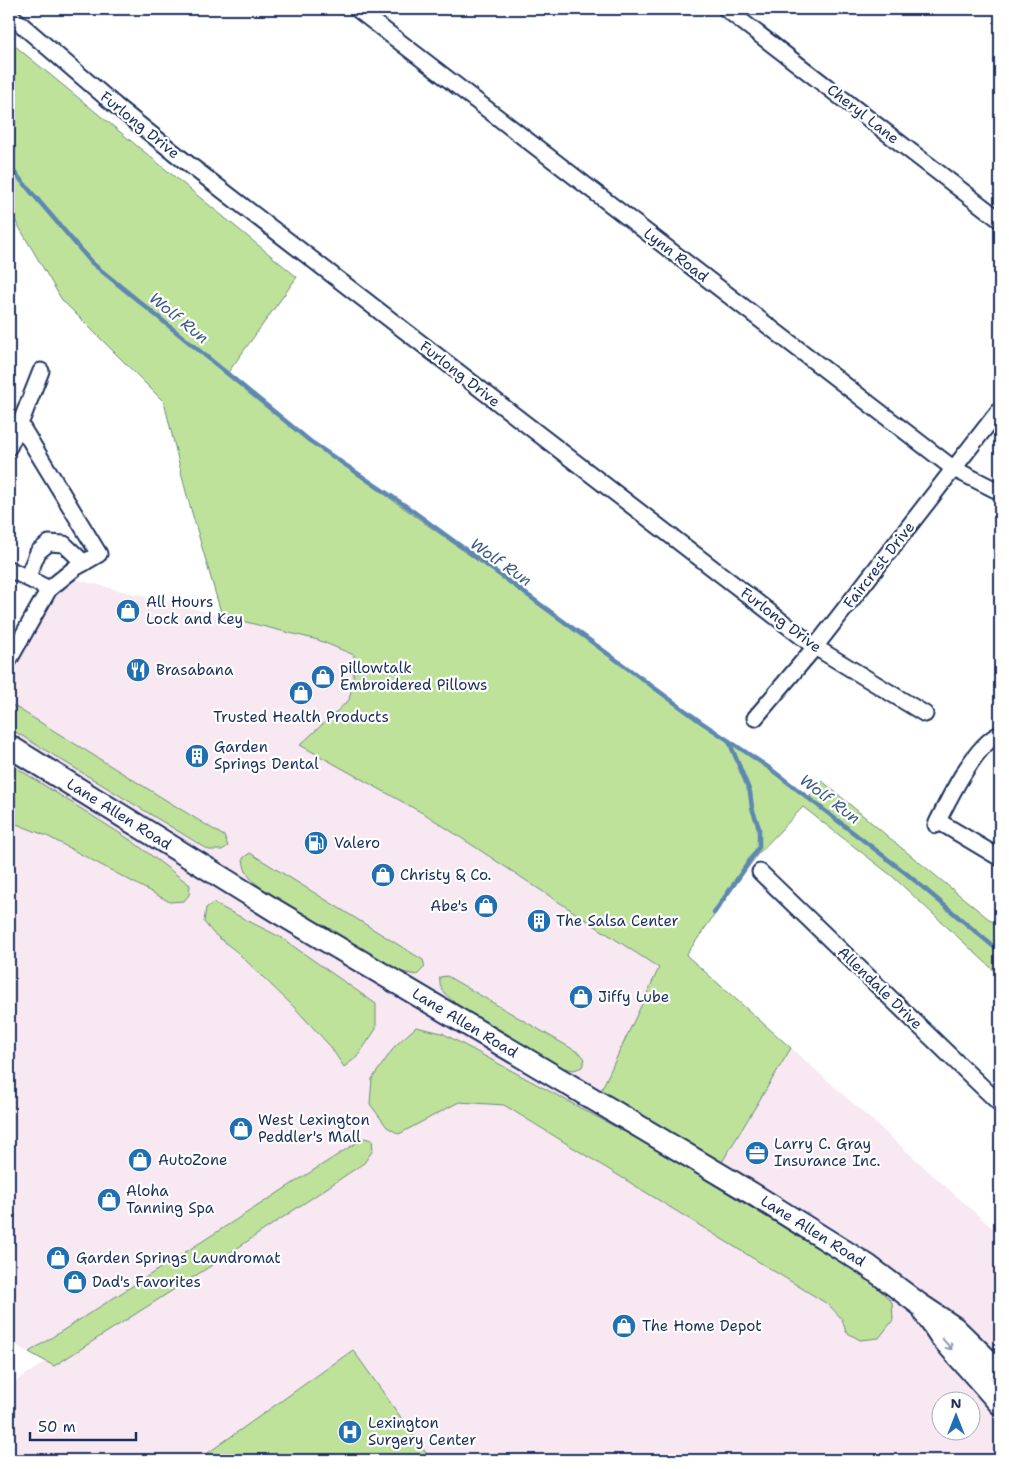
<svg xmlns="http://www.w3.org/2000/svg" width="1009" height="1469" viewBox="0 0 1009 1469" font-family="'Shantell Sans',sans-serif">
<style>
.built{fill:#f7e8f1;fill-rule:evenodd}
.green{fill:#bfe29b;stroke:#6d887c}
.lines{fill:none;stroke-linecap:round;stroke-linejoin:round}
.stream{stroke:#5e88b1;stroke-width:4.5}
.street-casing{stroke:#1b2f5e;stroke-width:19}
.secondary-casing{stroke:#1b2f5e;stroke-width:25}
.street{stroke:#fff;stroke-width:15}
.secondary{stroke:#fff;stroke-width:21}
.oneway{stroke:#8d97ae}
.labels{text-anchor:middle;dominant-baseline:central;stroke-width:4.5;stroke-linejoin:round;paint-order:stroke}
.street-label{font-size:15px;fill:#1b2f5e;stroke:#fff}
.poi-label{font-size:15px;fill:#1b2f5e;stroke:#fff;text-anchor:start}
.water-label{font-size:16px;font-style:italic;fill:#3c5c88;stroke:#fff}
</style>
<rect width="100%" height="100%" fill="#fff"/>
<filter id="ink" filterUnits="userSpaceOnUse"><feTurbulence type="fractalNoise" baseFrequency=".02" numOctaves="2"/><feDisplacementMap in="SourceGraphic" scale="10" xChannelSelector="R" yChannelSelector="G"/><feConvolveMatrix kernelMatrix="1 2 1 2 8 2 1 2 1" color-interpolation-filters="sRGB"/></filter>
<g filter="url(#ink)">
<path class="built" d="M62,576L318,640L354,655L353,682L349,700L301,745L428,816L659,968L596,1100L716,1171L791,1048L1000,1235V1460H9V1386L45,1362L9,1341V660ZM942,1402H972V1432H942Z"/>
<g class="green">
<polygon points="9,41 297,277 227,374 310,441 809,798 821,780 898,845 1000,928 1000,976 892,876 803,807 757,855 686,955 791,1048 716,1172 596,1101 659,968 428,816 300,745 349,700 353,682 354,655 318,640 222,616 186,492 164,402 62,300 12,215 9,212"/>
<polygon points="9,703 224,836 228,846 222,850 209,850 9,728"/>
<polygon points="9,763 132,841 190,885 189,895 184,901 170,902 47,836 9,821"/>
<path d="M250,853L423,960L425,967L417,975L397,971L263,889C251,880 244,874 243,858Z"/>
<polygon points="213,903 280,937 376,1004 376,1029 357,1057 344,1067 330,1046 294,1007 237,952 213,933 204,922 206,908"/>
<path d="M447,976L581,1054L585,1059L582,1067L574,1070L559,1067L455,1003C446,995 438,989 440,977Z"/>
<polygon points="416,1027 442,1033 647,1144 868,1279 892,1302 893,1320 879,1338 860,1340 846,1332 842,1319 829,1305 504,1105 459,1102 399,1134 387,1127 370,1104 372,1079 395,1046"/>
<polygon points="364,1138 372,1140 373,1150 364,1163 209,1267 54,1366 29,1352"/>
<polygon points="353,1350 431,1460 198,1460"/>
</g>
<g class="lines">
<g class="stream">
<polyline points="9,168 14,172 92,263 310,441 406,506 701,722 768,767 907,874 1000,952"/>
<polyline points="714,913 759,847 759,828 752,808 750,792 729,741"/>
</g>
<g class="street-casing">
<g id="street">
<polyline points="357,9 954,469 1000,492"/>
<polyline points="726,9 1000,220"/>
<polyline points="9,14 116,106 182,159 802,637 815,647 925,714"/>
<polyline points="20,424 41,371"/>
<polyline points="9,447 20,424 99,554 75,568 49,589 9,660"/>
<polyline points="9,569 49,589"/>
<polyline points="27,578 38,552 49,543 64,544 84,563"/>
<polyline points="755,718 815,647 1000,409"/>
<polyline points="938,821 1000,858"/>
<path d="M936,825C948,800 975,744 1000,734"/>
<polyline points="760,872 1000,1104"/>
</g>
</g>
<g class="secondary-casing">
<g id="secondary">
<polyline points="9,746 276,911 748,1191 867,1265 919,1304 955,1328 1000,1372"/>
<polyline points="925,1313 941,1337 1000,1404"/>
</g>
</g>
<use href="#street" class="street"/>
<use href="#secondary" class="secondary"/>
</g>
<defs><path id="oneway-shaft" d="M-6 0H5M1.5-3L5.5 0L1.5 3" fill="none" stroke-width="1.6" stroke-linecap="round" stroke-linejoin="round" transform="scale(1.25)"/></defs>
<use class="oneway" href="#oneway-shaft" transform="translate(947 1344) rotate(49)"/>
</g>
<defs>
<g id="shop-disc" transform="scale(1.25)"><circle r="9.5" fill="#1f6fb2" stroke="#fff"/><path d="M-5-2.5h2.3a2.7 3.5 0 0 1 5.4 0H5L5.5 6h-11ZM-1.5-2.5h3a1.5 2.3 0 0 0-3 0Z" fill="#fff"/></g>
<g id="restaurant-disc" transform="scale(1.25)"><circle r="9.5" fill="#1f6fb2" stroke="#fff"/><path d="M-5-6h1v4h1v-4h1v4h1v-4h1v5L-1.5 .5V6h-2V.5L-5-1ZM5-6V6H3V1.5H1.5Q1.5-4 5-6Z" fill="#fff"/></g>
<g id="building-disc" transform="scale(1.25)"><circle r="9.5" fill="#1f6fb2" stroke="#fff"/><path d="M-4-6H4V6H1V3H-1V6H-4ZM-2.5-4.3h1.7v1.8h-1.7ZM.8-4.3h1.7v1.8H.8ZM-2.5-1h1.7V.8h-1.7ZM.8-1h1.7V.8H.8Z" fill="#fff"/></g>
<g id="fuel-disc" transform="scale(1.25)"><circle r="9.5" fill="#1f6fb2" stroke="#fff"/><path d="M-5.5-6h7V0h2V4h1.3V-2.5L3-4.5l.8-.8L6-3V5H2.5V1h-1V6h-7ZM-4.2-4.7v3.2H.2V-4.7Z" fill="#fff"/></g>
<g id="office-disc" transform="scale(1.25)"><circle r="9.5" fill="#1f6fb2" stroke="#fff"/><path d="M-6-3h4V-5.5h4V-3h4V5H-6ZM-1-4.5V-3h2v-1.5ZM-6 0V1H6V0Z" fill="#fff"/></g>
<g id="hospital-disc" transform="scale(1.25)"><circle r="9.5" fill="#1f6fb2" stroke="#fff"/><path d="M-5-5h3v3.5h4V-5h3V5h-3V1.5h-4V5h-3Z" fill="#fff"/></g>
</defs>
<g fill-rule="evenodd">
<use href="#shop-disc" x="128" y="611"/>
<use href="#restaurant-disc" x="138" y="670"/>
<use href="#shop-disc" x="323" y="677"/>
<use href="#shop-disc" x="301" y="693"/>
<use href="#building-disc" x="197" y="756"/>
<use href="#fuel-disc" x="316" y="843"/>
<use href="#shop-disc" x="383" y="875"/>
<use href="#shop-disc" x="486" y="906"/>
<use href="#building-disc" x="539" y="921"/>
<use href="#shop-disc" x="581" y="997"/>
<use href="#shop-disc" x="241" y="1129"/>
<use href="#office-disc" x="757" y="1153"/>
<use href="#shop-disc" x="140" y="1160"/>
<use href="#shop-disc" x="109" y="1200"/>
<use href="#shop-disc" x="58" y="1258"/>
<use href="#shop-disc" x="75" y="1282"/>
<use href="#shop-disc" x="624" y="1326"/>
<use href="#hospital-disc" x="350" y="1432"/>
</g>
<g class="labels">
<g class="street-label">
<text transform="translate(863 114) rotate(38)">Cheryl Lane</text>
<text transform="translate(140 125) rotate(39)">Furlong Drive</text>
<text transform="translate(676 255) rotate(38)">Lynn Road</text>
<text transform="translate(460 374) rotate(38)">Furlong Drive</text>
<text transform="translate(879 565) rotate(-52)">Faircrest Drive</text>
<text transform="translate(781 620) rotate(37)">Furlong Drive</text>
<text transform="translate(119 814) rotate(32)">Lane Allen Road</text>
<text transform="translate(880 988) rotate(44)">Allendale Drive</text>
<text transform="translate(465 1023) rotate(31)">Lane Allen Road</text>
<text transform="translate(813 1231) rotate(32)">Lane Allen Road</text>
</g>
<g class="poi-label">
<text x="146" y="602">All Hours<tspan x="146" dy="17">Lock and Key</tspan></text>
<text x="340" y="668">pillowtalk<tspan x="340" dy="17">Embroidered Pillows</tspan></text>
<text x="156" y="670">Brasabana</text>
<text x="301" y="717" text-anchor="middle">Trusted Health Products</text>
<text x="214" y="747">Garden<tspan x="214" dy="17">Springs Dental</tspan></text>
<text x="334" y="843">Valero</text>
<text x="400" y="875">Christy &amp; Co.</text>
<text x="468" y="906" text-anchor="end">Abe's</text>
<text x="556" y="921">The Salsa Center</text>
<text x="598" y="997">Jiffy Lube</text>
<text x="258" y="1120">West Lexington<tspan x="258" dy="17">Peddler's Mall</tspan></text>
<text x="774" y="1144">Larry C. Gray<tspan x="774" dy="17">Insurance Inc.</tspan></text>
<text x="158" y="1160">AutoZone</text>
<text x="126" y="1191">Aloha<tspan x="126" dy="17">Tanning Spa</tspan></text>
<text x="76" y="1258">Garden Springs Laundromat</text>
<text x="92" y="1282">Dad's Favorites</text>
<text x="642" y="1326">The Home Depot</text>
<text x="368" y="1423">Lexington<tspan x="368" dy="17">Surgery Center</tspan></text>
</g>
<g class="water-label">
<text transform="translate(179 318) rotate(39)">Wolf Run</text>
<text transform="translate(501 562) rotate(35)">Wolf Run</text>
<text transform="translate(830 799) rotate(37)">Wolf Run</text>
</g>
</g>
<rect width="1009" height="1469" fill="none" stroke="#fff" stroke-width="30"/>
<rect x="15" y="15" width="979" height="1439" fill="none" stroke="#1b2f5e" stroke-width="2" filter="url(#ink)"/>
<g transform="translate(956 1416)"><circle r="24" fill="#ffffff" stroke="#a4acbf"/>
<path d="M0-4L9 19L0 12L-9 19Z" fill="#1f6fb2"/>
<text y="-8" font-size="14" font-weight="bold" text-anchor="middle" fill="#1b2f5e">N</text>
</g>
<path d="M30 1432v8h106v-8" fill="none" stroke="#1b2f5e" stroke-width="2.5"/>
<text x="38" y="1432" font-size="15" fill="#1b2f5e" stroke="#ffffff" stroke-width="4" paint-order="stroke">50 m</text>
</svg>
